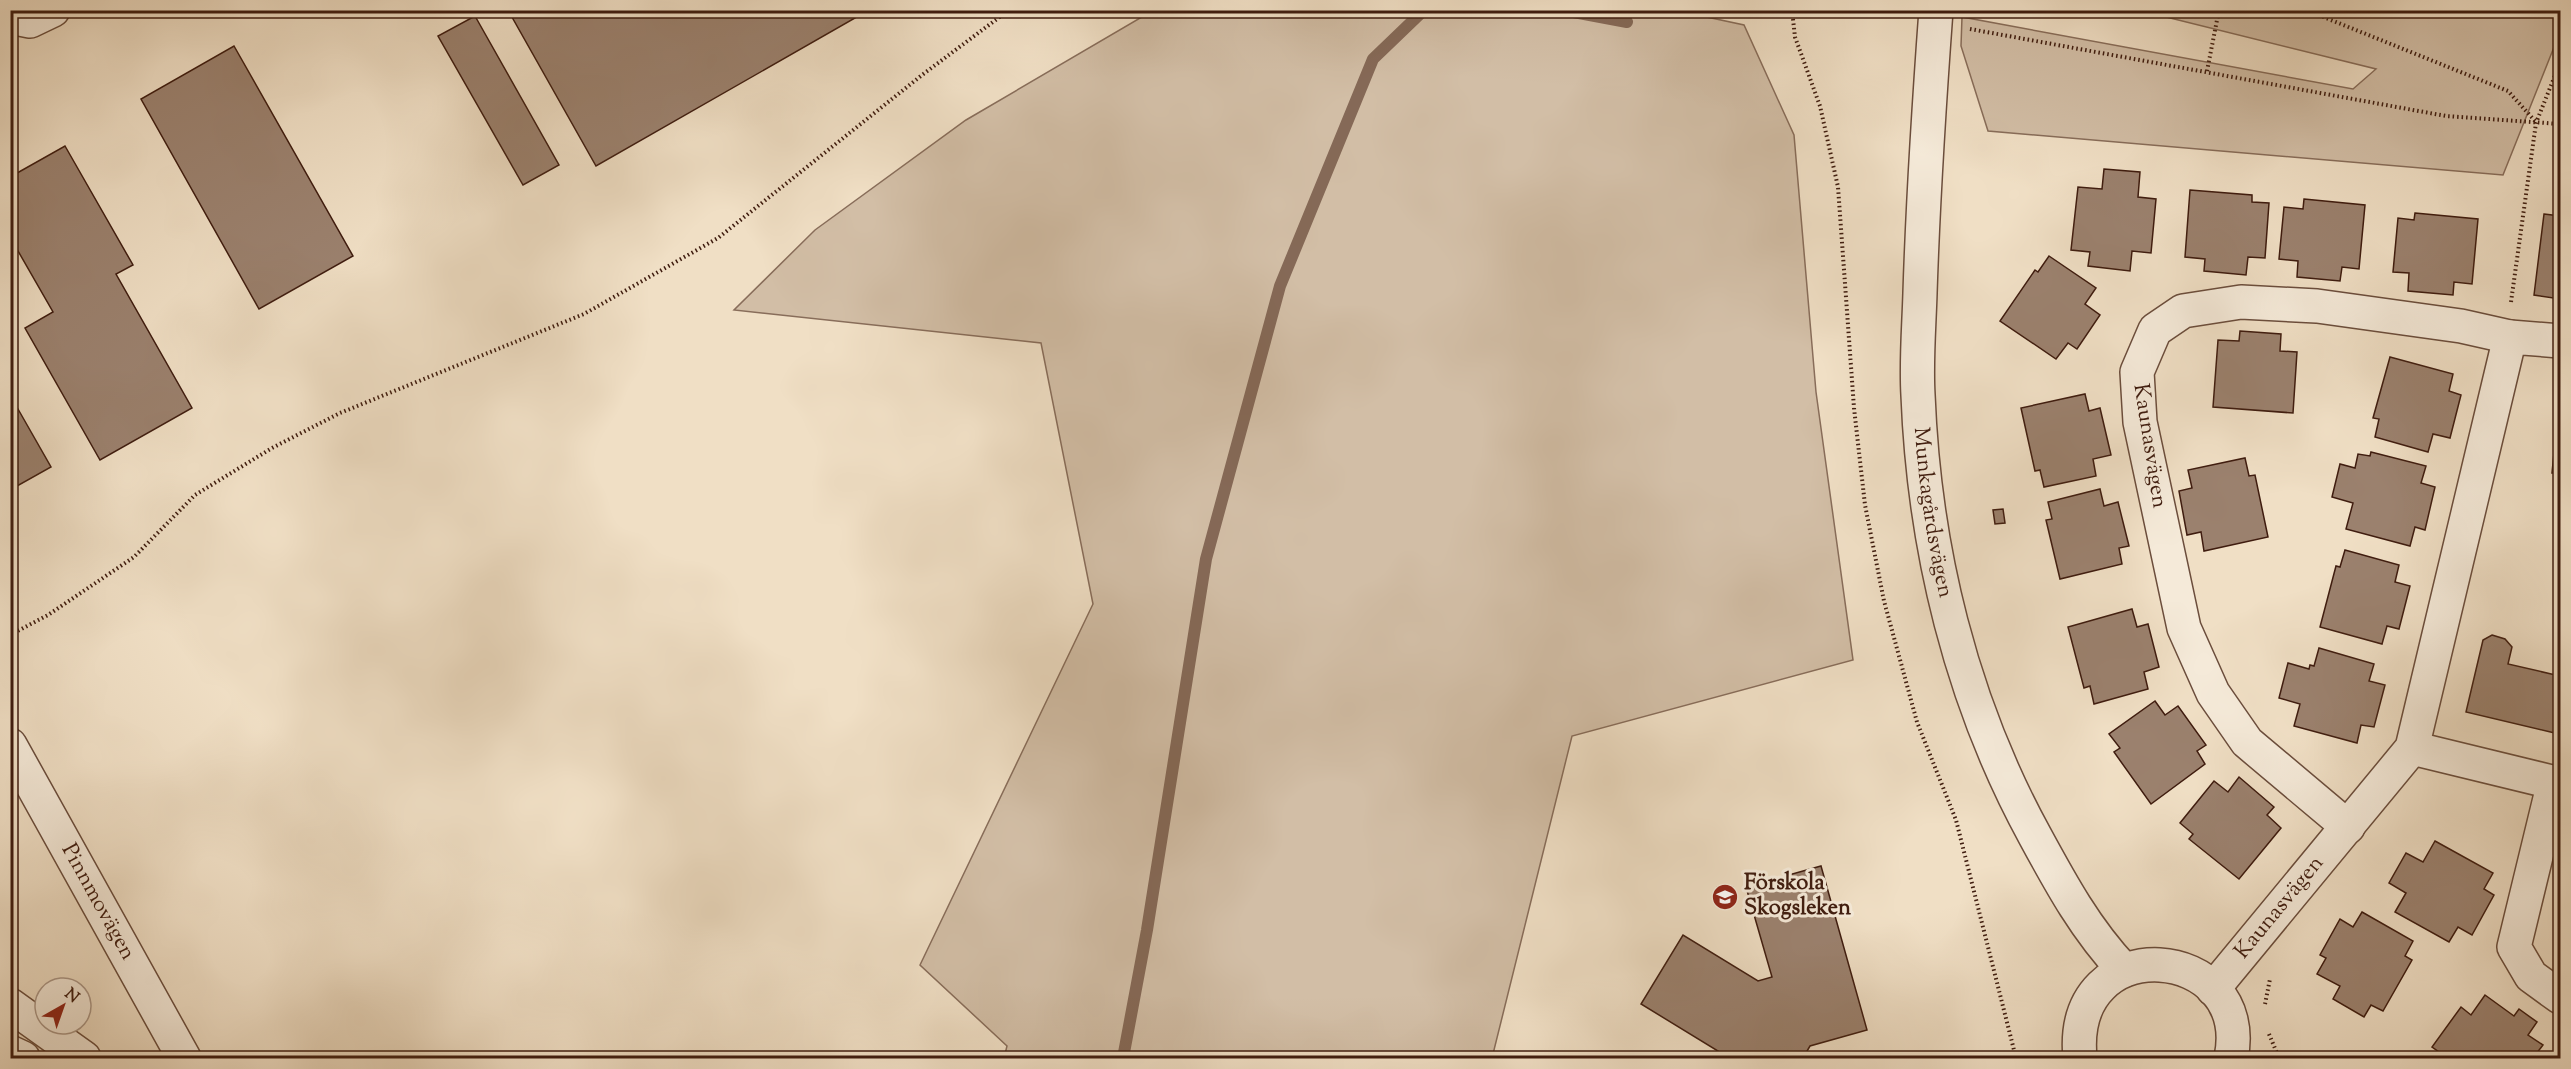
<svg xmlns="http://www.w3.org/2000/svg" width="2571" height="1069" viewBox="0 0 2571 1069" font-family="'Sorts Mill Goudy',serif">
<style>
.green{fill:#d2bea6;stroke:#886d5a;stroke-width:1.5}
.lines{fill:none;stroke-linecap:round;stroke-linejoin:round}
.stream{stroke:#856957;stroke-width:12}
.building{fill:#9b816e;stroke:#3f1c0f;stroke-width:1.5}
.minor-casing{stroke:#6b4d3c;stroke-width:36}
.path{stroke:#3f1c0f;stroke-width:4;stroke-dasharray:1.5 3;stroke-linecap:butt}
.minor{stroke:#f5ead9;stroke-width:33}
.labels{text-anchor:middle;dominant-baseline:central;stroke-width:6;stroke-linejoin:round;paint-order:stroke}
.street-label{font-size:22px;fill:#3f1c0f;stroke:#f5ead9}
.poi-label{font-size:22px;font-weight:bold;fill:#3f1c0f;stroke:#f5ead9;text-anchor:start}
</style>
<rect width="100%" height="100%" fill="#f0dfc5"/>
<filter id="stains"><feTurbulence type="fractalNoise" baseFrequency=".00333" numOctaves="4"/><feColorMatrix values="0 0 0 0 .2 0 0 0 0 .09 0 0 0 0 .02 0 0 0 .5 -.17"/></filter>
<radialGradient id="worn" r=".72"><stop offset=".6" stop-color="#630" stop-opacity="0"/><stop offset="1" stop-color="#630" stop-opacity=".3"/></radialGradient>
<g class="green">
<polygon points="1674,10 1744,25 1794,135 1816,392 1853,660 1572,736 1492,1058 1004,1058 1007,1046 920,965 1093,604 1041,343 734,310 815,230 966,120 1152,11"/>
<polygon points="2142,11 2560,11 2560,32 2503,175 1988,131 1961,46 1962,17 2353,89 2376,69"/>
</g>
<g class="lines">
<g class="stream">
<polyline points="1563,10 1627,22"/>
<polyline points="1123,1058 1147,930 1206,559 1280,286 1373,59 1424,10"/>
</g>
</g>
<g class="building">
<polygon points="508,10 869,10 596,166"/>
<polygon points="475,16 559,165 523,185 438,36"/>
<polygon points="234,46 353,256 259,309 141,99"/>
<polygon points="65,146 133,265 116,274 192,408 100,460 25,328 53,312 10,237 10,177"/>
<polygon points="2104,169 2140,172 2138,197 2156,199 2151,253 2132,251 2130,271 2088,266 2090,252 2071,250 2078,187 2102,189"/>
<polygon points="2190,190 2252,195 2252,202 2269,203 2265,258 2248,257 2246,275 2204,271 2205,259 2185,257"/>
<polygon points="2304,199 2365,205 2359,269 2342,267 2340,281 2297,277 2298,261 2279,259 2284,207 2303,209"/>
<polygon points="2415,213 2478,219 2472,284 2454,282 2453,295 2408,291 2409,273 2393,272 2398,218 2414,220"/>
<polygon points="2544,214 2560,216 2560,299 2534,295"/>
<polygon points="2049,256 2096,288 2085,304 2100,315 2077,349 2068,343 2056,359 2000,321 2035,270 2038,272"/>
<polygon points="2240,331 2281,334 2280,351 2297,352 2293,413 2213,407 2218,340 2239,341"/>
<polygon points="2390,357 2453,374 2449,391 2461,395 2450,438 2433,434 2428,452 2375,437 2379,419 2373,418"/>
<polygon points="2085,394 2089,411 2100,408 2111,455 2093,459 2096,476 2044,487 2040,470 2035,471 2021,408"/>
<polygon points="10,395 51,467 10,490"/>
<polygon points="2559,403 2560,403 2560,473 2552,473"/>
<polygon points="2371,452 2426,466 2421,483 2435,487 2425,530 2415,527 2410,546 2346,529 2353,503 2332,497 2340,464 2355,468 2358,454 2370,456"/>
<polygon points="2245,458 2249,476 2255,475 2268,537 2204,551 2201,532 2187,535 2179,491 2192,488 2188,470"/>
<polygon points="2100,489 2104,506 2118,502 2129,546 2119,548 2122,564 2060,579 2046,520 2052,519 2048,502"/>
<polygon points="2003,509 2005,523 1995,524 1993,510"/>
<polygon points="2345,550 2399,565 2395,582 2410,586 2399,629 2387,626 2382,644 2320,627 2336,566 2340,567"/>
<polygon points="2132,609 2137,627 2148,624 2159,667 2144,672 2148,689 2094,704 2090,686 2084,688 2068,627"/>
<polygon points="2492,635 2505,639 2512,647 2508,664 2560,676 2559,734 2466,712 2483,640"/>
<polygon points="2319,648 2374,664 2369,681 2385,685 2374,727 2361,725 2357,743 2294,726 2300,704 2279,698 2288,663 2309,669 2310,665 2314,666"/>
<polygon points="2155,701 2165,715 2178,706 2206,745 2197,751 2205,764 2151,804 2114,752 2120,748 2109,734"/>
<polygon points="2239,777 2274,807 2267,815 2281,828 2239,879 2189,839 2193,834 2180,823 2214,781 2228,792"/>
<polygon points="2435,841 2493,873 2484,889 2494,895 2472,935 2458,927 2449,942 2395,912 2406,893 2389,883 2406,853 2423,862"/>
<polygon points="1821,866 1867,1030 1810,1046 1803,1058 1714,1058 1718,1051 1641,1004 1683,935 1758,981 1772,977 1746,887"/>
<polygon points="2362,912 2413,941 2405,956 2412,960 2383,1011 2371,1005 2364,1017 2333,999 2340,986 2317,974 2326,958 2320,955 2340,919 2353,927"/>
<polygon points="2485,995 2514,1016 2519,1009 2537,1022 2528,1035 2543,1045 2533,1058 2448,1058 2432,1047 2461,1007 2471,1015"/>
</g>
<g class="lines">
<g class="minor-casing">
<g id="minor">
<path id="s1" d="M1936,10C1929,105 1923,199 1920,293C1919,327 1916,361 1918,395C1924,548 1961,701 2035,836C2061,884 2086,930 2124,970"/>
<polyline points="10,17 30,21 53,10"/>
<path id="s2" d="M10,745L184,1058"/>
<polyline points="2412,748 2560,784"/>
<polyline points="2554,782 2514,947 2531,976 2560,997"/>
<polyline points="2348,827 2247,742 2213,693 2184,628 2140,422 2137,372 2155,330 2183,311 2241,302 2317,306 2461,326 2510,337"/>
<path id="s3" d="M2213,989L2412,748L2510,337L2560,341"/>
<polyline points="10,1005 84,1058"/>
<polyline points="10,1052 23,1058"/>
<path d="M2080,1058C2067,925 2255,943 2231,1058"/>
</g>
</g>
<g class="path">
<polyline points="1792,10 1795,37 1820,106 1838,187 1854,408 1865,505 1884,601 1917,722 1956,820 2016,1058"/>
<polyline points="1875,10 1900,16"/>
<polyline points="2306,10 2508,91 2536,122"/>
<polyline points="1970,29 2446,116 2560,124"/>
<polyline points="2207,71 2219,10"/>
<polyline points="2511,302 2536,123 2560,63"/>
<polyline points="10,635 48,615 134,557 195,495 272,448 340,413 584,314 718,238 922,75 1009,10"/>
<polyline points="2265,1004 2270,979"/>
<polyline points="2269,1034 2279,1058"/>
</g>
<use href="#minor" class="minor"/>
</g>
<defs>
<g id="school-disc" transform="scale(1.35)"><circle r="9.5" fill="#8f2418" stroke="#f5ead9"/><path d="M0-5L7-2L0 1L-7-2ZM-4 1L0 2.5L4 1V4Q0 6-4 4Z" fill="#fff"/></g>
</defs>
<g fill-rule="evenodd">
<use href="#school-disc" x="1725" y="897"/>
</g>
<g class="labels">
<g class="street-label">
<text transform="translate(2149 446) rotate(81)">Kaunasvägen</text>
<text stroke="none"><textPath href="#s1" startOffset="504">Munkagårdsvägen</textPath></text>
<text stroke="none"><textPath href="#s2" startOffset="180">Pinnmovägen</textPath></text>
<text stroke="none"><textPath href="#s3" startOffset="105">Kaunasvägen</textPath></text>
</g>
<g class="poi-label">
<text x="1744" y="884">Förskola<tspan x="1744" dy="25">Skogsleken</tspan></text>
</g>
</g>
<rect width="2571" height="1069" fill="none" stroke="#f0dfc5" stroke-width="36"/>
<rect x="12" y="12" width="2547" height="1045" fill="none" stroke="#3f1c0f" stroke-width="3"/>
<rect x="18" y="18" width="2535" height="1033" fill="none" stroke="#3f1c0f" stroke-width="1.5"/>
<g transform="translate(63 1006) rotate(40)"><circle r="28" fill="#f5ead9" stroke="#ac9888" stroke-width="1.5"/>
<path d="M0-4.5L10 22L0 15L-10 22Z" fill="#8f2418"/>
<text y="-9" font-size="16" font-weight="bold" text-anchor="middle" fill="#3f1c0f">N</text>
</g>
<rect width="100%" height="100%" filter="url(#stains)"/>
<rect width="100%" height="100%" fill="url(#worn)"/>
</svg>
